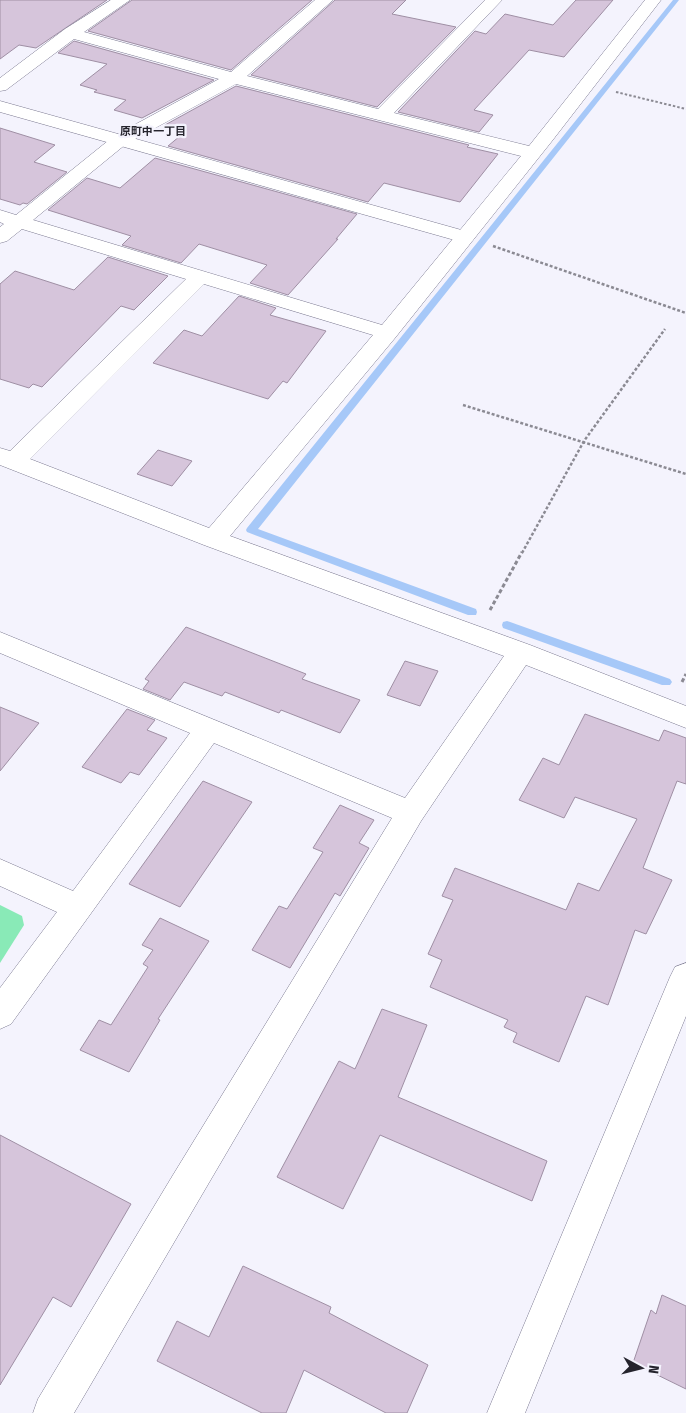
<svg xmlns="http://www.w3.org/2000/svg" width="686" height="1413" viewBox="0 0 686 1413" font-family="'Fira Sans Condensed','Noto Sans JP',sans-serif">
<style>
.green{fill:#89eab7}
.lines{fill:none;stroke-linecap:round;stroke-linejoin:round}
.stream{fill:#a6c8f8;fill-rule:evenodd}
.building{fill:#d6c5db;stroke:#9f8fa4}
.street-casing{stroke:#7c7a91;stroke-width:1}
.secondary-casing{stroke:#7c7a91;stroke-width:1}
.path-far2{stroke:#8b8a93;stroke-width:2;stroke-dasharray:2.5 2;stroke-linecap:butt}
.path-far1{stroke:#8b8a93;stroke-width:2.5;stroke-dasharray:3 2;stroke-linecap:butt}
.path{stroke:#8b8a93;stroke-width:3;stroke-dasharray:4 2.5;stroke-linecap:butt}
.street{fill:#fff;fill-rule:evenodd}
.secondary{fill:#fff;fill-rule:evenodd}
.labels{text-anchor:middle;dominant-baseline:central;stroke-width:4.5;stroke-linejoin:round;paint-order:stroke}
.far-neighbourhood-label{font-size:11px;font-weight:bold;fill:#25242d;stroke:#f4f3fd}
</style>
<rect width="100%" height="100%" fill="#f4f3fd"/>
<polygon class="green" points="0,905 22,916 24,925 0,963"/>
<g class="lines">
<g class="stream">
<polygon points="673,0 679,0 258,529 476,609 477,612 476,615 468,615 247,532 246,530 247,528"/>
<polygon points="507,621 670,679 672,682 670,685 662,685 503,628 502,625 503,622"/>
</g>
</g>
<g class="building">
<polygon points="0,0 107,0 36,48 19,45 0,59"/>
<polygon points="132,0 312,0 231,70 88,31"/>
<polygon points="335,0 406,0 392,14 456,27 377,107 251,75"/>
<polygon points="576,0 613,0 564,57 529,50 474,110 493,115 479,132 398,112 475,31 486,34 505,14 553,25"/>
<polygon points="74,41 214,80 142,118 114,110 126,100 94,92 97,90 80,85 107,64 58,53"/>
<polygon points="236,86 469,145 467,147 498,154 460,202 384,183 368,202 168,146 186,131 165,125"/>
<polygon points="0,128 55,145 34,162 67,172 27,204 23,203 20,205 0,199"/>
<polygon points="155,158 357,214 336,239 338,239 288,295 250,283 267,265 199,244 181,263 122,245 131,236 48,210 87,178 120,188"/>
<polygon points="108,257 168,276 134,310 121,306 42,387 33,384 29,388 0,379 0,284 15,271 74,290"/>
<polygon points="239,296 276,308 270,315 326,331 287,383 283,381 268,399 153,363 184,330 202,336"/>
<polygon points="158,450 192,461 172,486 137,474"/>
<polygon points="186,627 306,674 302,679 360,700 340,733 281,710 279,713 225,692 222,696 184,682 170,700 143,689 149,681 145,679"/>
<polygon points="405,661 438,671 420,706 387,695"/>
<polygon points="0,707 39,723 0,771"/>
<polygon points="127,709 155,720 147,730 167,738 139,775 130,772 121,783 82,767"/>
<polygon points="585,714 659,741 664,730 686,738 686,784 677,781 643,868 672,880 646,934 635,930 608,1005 586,996 559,1062 513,1042 517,1033 504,1027 508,1020 430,987 442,960 428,954 453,900 442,896 455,868 566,910 578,883 599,891 637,819 575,797 564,818 519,800 543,758 559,765"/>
<polygon points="203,781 252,802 180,907 129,884"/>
<polygon points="340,805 374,820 359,843 369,848 340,896 335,893 290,968 252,950 279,906 287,909 323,852 313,848"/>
<polygon points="160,918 209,941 158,1019 160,1020 129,1072 80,1050 99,1020 111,1025 148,967 143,964 153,950 142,945"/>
<polygon points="382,1009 427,1025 398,1097 547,1161 532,1201 380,1135 343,1209 277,1177 339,1061 355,1069"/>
<polygon points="0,1135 131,1204 71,1307 53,1297 0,1385"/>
<polygon points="243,1266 331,1307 329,1313 428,1365 407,1413 386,1413 304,1370 286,1413 262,1413 157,1361 177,1321 209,1337"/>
<polygon points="662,1295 686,1306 686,1389 633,1363 651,1310 656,1314"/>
</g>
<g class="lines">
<g class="street-casing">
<path id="street" d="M111,0H130L84,32L231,72L315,0H333L247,76L378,109L485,0H502L394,113L529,146L645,0H661L552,141L395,338L230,536L530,645L686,706V728L526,665L421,821L74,1413H33L38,1399L173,1175L392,818L214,743L11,1024L0,1029V988L57,912L0,886V859L73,891L190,733L0,653V632L405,798L504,656L204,545L0,465V448L10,451L186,279L22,229L7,241L0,243V227L4,224L0,222V210L16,215L114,136L219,79L74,39L6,90L0,91V78L65,29ZM236,84L521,156L382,325L33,220L126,144ZM204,284L373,335L209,528L30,459Z"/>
</g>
<g class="secondary-casing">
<g id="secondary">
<polygon points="0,101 472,233 475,237 472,241 458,241 0,112"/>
<polygon points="686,963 686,1016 525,1413 487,1413 670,977 675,967"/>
</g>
</g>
<polyline class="path-far2" points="616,92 686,109"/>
<g class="path-far1">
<polyline points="493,246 686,313"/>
<polyline points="463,405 686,474"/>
<polyline points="522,553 584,441 665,329"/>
</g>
<g class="path">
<polyline points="490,610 522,552"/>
<polyline points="682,682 686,674"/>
</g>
<use href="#street" class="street"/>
<use href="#secondary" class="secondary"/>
</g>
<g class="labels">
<g class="far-neighbourhood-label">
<text x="153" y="131">原町中一丁目</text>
</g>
</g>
<g transform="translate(641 1368) rotate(97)" stroke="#f4f3fd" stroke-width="4" paint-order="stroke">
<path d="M0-4L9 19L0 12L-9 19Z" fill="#25242d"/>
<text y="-8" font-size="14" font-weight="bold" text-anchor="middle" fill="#25242d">N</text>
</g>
</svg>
